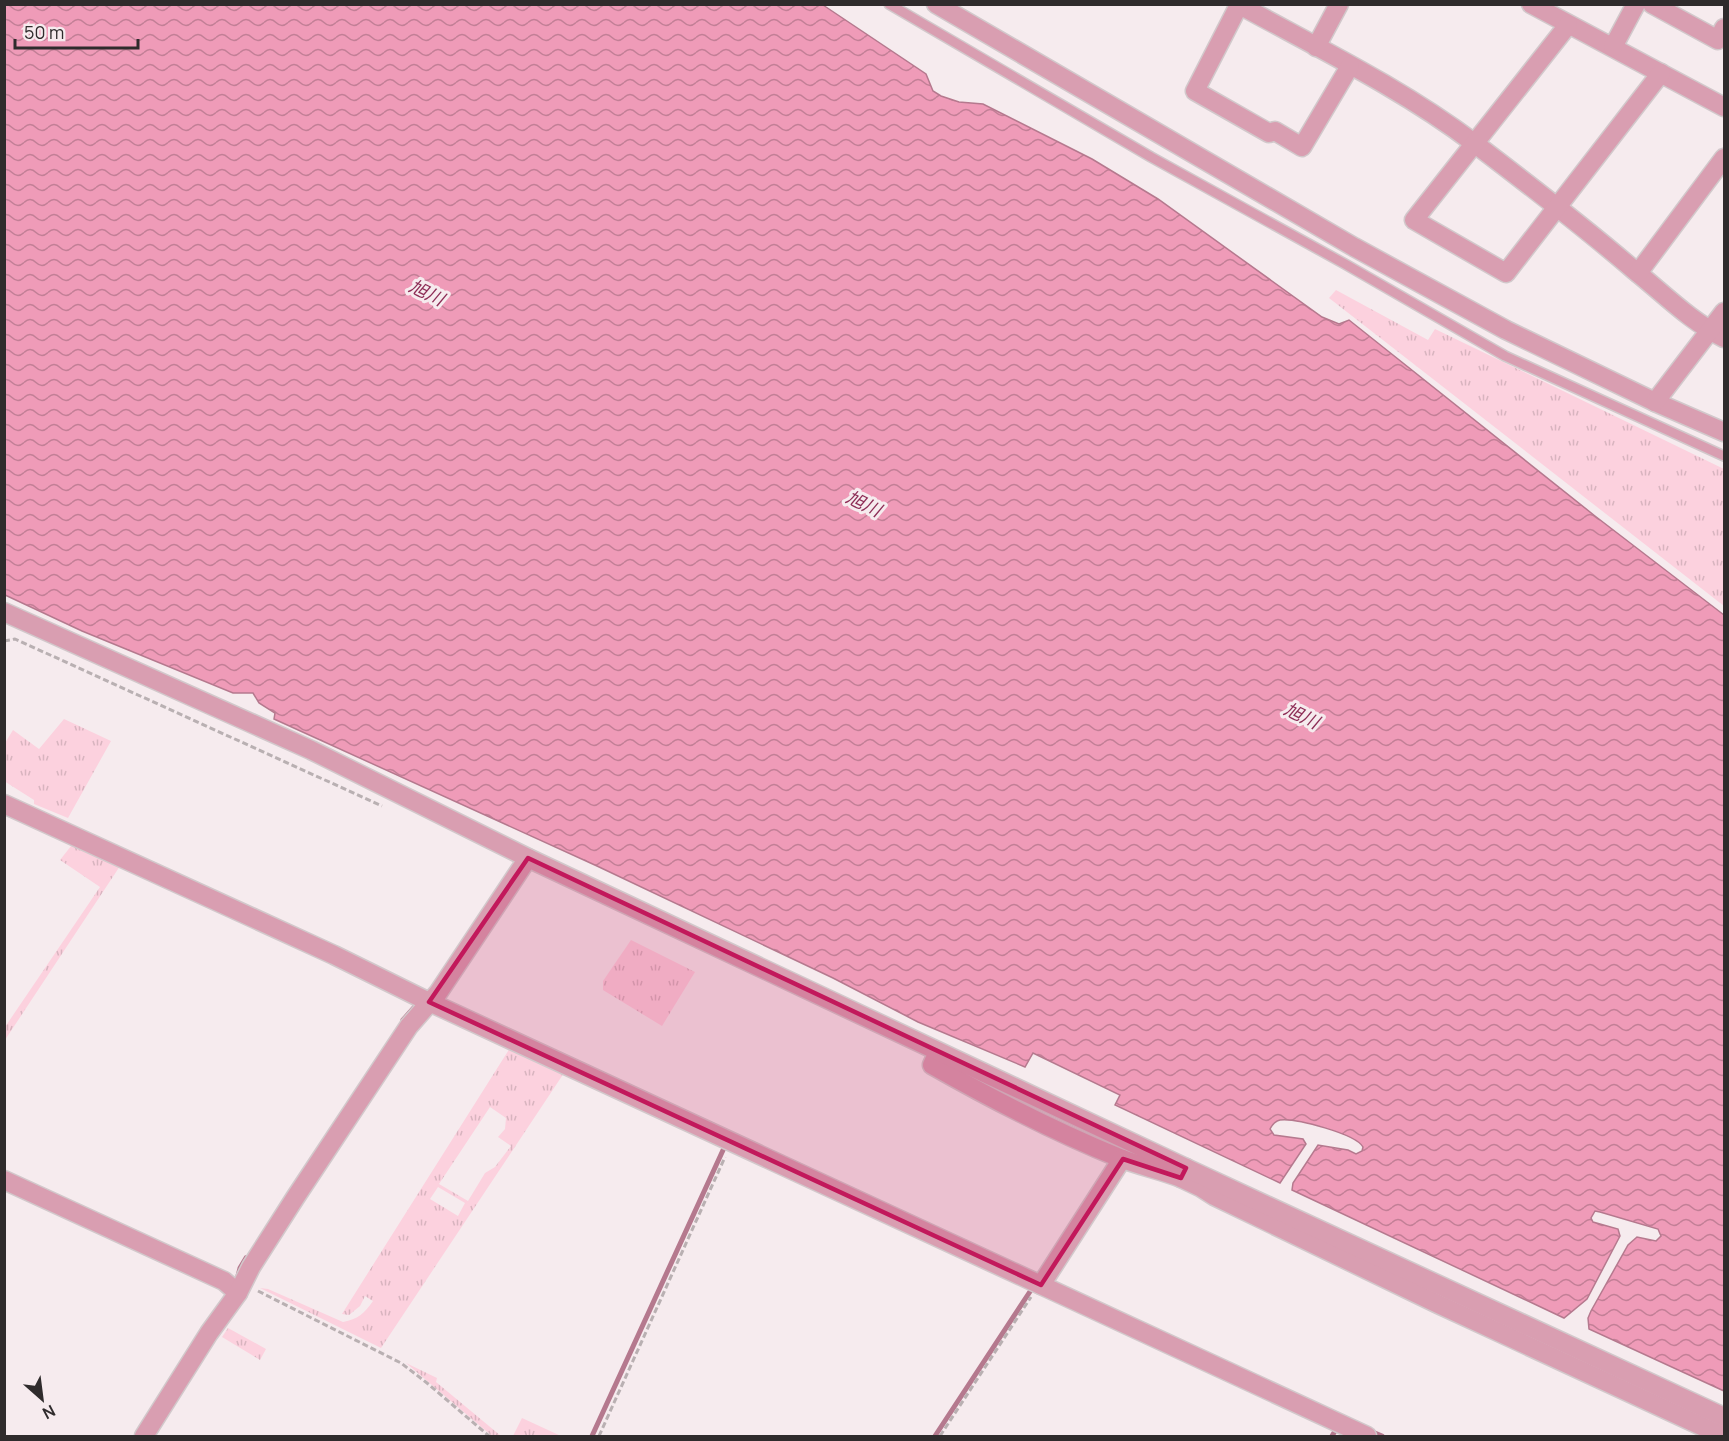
<svg xmlns="http://www.w3.org/2000/svg" width="1729" height="1441" viewBox="0 0 1729 1441" font-family="Manrope,'Noto Sans JP',sans-serif">
<style>
.grass{fill:url(#grass-tufts);fill-rule:evenodd}
.water{fill:url(#water-waves);stroke:#b5798e;stroke-width:1.5}
.lines{fill:none;stroke-linecap:round;stroke-linejoin:round}
.stream{stroke:#b5798e;stroke-width:5}
.service-casing{stroke:#d2c8cb;stroke-width:12}
.minor-casing{stroke:#d2c8cb;stroke-width:21}
.tertiary-casing{stroke:#d2c8cb;stroke-width:21}
.path{stroke:#b9b0b2;stroke-width:3;stroke-dasharray:6 3;stroke-linecap:butt}
.service{stroke:#d99eb1;stroke-width:9}
.minor{stroke:#d99eb1;stroke-width:18}
.tertiary{stroke:#d99eb1;stroke-width:18}
.marked{fill:#c2185b;fill-opacity:0.2;stroke:#c2185b;stroke-width:4.5;stroke-linejoin:round}
.labels{text-anchor:middle;dominant-baseline:central;stroke-width:6;stroke-linejoin:round;paint-order:stroke}
.water-label{font-size:18px;font-style:italic;fill:#8e2e57;stroke:#f6ebee}
</style>
<defs>
<pattern id="grass-tufts" width="24" height="20" patternUnits="userSpaceOnUse" patternTransform="scale(1.5)"><rect width="24" height="20" fill="#fcd1de"/><path d="M3 7l-1-3M5 7V3M7 7l1-3M15 17l-1-3M17 17v-4M19 17l1-3" fill="none" stroke="#d8b4bf"/></pattern>
<pattern id="water-waves" width="16" height="10" patternUnits="userSpaceOnUse" patternTransform="scale(1.5)"><rect width="16" height="10" fill="#ef9bb8"/><path d="M0 5q4-4 8 0t8 0" fill="none" stroke="#c27f96"/></pattern>
</defs>
<rect width="100%" height="100%" fill="#f6ebee"/>
<g class="grass">
<polygon points="1336,290 1428,340 1435,329 1724,469 1724,606 1329,298"/>
<polygon points="64,719 111,741 68,818 34,804 34,800 4,781 5,743 13,730 39,749"/>
<polygon points="75,841 122,863 5,1040 5,1027 100,887 60,860"/>
<polygon points="631,940 695,972 662,1026 603,990 603,981"/>
<path d="M510,1048L564,1073L381,1348L260,1288L268,1289L343,1322C358,1319 364,1314 373,1301L365,1296L360,1306L349,1315L342,1314ZM490,1107L506,1118L505,1129L498,1137L511,1146L495,1167L485,1173L468,1201L439,1184ZM438,1187L465,1203L458,1216L430,1199Z"/>
<polygon points="228,1328 266,1349 260,1360 222,1337"/>
<polygon points="406,1363 437,1378 436,1382 501,1436 492,1436"/>
<polygon points="522,1418 561,1436 513,1436"/>
</g>
<path class="water" d="M823,5L926,74L933,91L941,96L959,102L983,104L1092,159L1158,199L1322,317L1339,324L1349,320L1595,516L1724,615V1391L1589,1329L1588,1318L1591,1311L1628,1245L1637,1237L1656,1241L1661,1236L1658,1229L1600,1212L1595,1211L1591,1218L1593,1222L1618,1229L1620,1236L1587,1299L1564,1318L1292,1190L1293,1183L1318,1145L1348,1150L1356,1154L1362,1151L1363,1147C1356,1134 1296,1118 1280,1120C1275,1121 1272,1125 1270,1129L1274,1135L1303,1139L1306,1144L1280,1183L1115,1105L1120,1095L1033,1053L1025,1067L918,1022L833,978L597,866L274,719L275,713L259,703L253,693H233L82,631L5,595V5Z"/>
<g class="lines">
<g class="stream">
<polyline points="403,1020 419,1002"/>
<polyline points="238,1276 240,1268 246,1258"/>
<polyline points="1370,1431 1382,1436"/>
<polyline points="592,1436 724,1148"/>
<polyline points="935,1436 1033,1287"/>
<polyline points="1332,1436 1338,1426"/>
</g>
<g class="service-casing">
<polyline id="service" points="889,4 1151,157 1345,264 1505,356 1724,456"/>
</g>
<g class="minor-casing">
<g id="minor">
<polyline points="936,4 1354,247 1506,330 1655,402 1724,432"/>
<path d="M1238,4C1318,48 1401,88 1474,143C1528,184 1583,226 1634,270C1664,294 1690,321 1724,338"/>
<polyline points="1531,4 1724,107"/>
<polyline points="1652,4 1718,40 1724,28"/>
<polyline points="1239,5 1195,91 1269,133 1275,131 1302,147 1350,66"/>
<polyline points="1568,25 1414,220 1506,273 1661,73"/>
<polyline points="1316,47 1339,4"/>
<polyline points="1613,47 1636,4"/>
<polyline points="1638,273 1724,158"/>
<polyline points="1655,402 1724,312"/>
<polyline points="4,804 334,955 425,1000 1367,1436"/>
<path d="M938,1052L932,1065C990,1098 1058,1133 1120,1158C1140,1166 1161,1170 1181,1178L1186,1168"/>
<polyline points="1181,1178 1200,1187 1214,1196 1438,1304 1723,1436"/>
<polyline points="4,1180 224,1281 238,1293"/>
<polyline points="1041,1285 1122,1159"/>
<polyline points="144,1436 209,1333 238,1293 251,1267 295,1198 409,1026 438,993 528,858"/>
</g>
</g>
<g class="tertiary-casing">
<polyline id="tertiary" points="4,612 311,750 528,858 1186,1168 1724,1417"/>
</g>
<g class="path">
<polyline points="4,641 15,639 382,806"/>
<polyline points="258,1291 401,1363 427,1383 489,1436"/>
<polyline points="599,1436 725,1157"/>
<polyline points="940,1436 1031,1297"/>
</g>
<use href="#service" class="service"/>
<use href="#minor" class="minor"/>
<use href="#tertiary" class="tertiary"/>
</g>
<path class="marked" d="M528,858L1186,1168L1181,1178L1123,1159L1041,1285L429,1002Z"/>
<g class="labels">
<g class="water-label">
<text transform="translate(427 292) rotate(26)">旭川</text>
<text transform="translate(864 503) rotate(26)">旭川</text>
<text transform="translate(1302 715) rotate(26)">旭川</text>
</g>
</g>
<rect width="1729" height="1441" fill="none" stroke="#2f2b2c" stroke-width="12"/>
<g transform="translate(42 1399) rotate(152)" stroke="#f6ebee" stroke-width="4.5" paint-order="stroke">
<path d="M0-4.5L10 22L0 15L-10 22Z" fill="#2f2b2c"/>
<text y="-9" font-size="16" font-weight="bold" text-anchor="middle" fill="#2f2b2c">N</text>
</g>
<path d="M15 39v9h123v-9" fill="none" stroke="#2f2b2c" stroke-width="3"/>
<text x="24" y="39" font-size="18" fill="#2f2b2c" stroke="#f6ebee" stroke-width="4.5" paint-order="stroke">50 m</text>
</svg>
